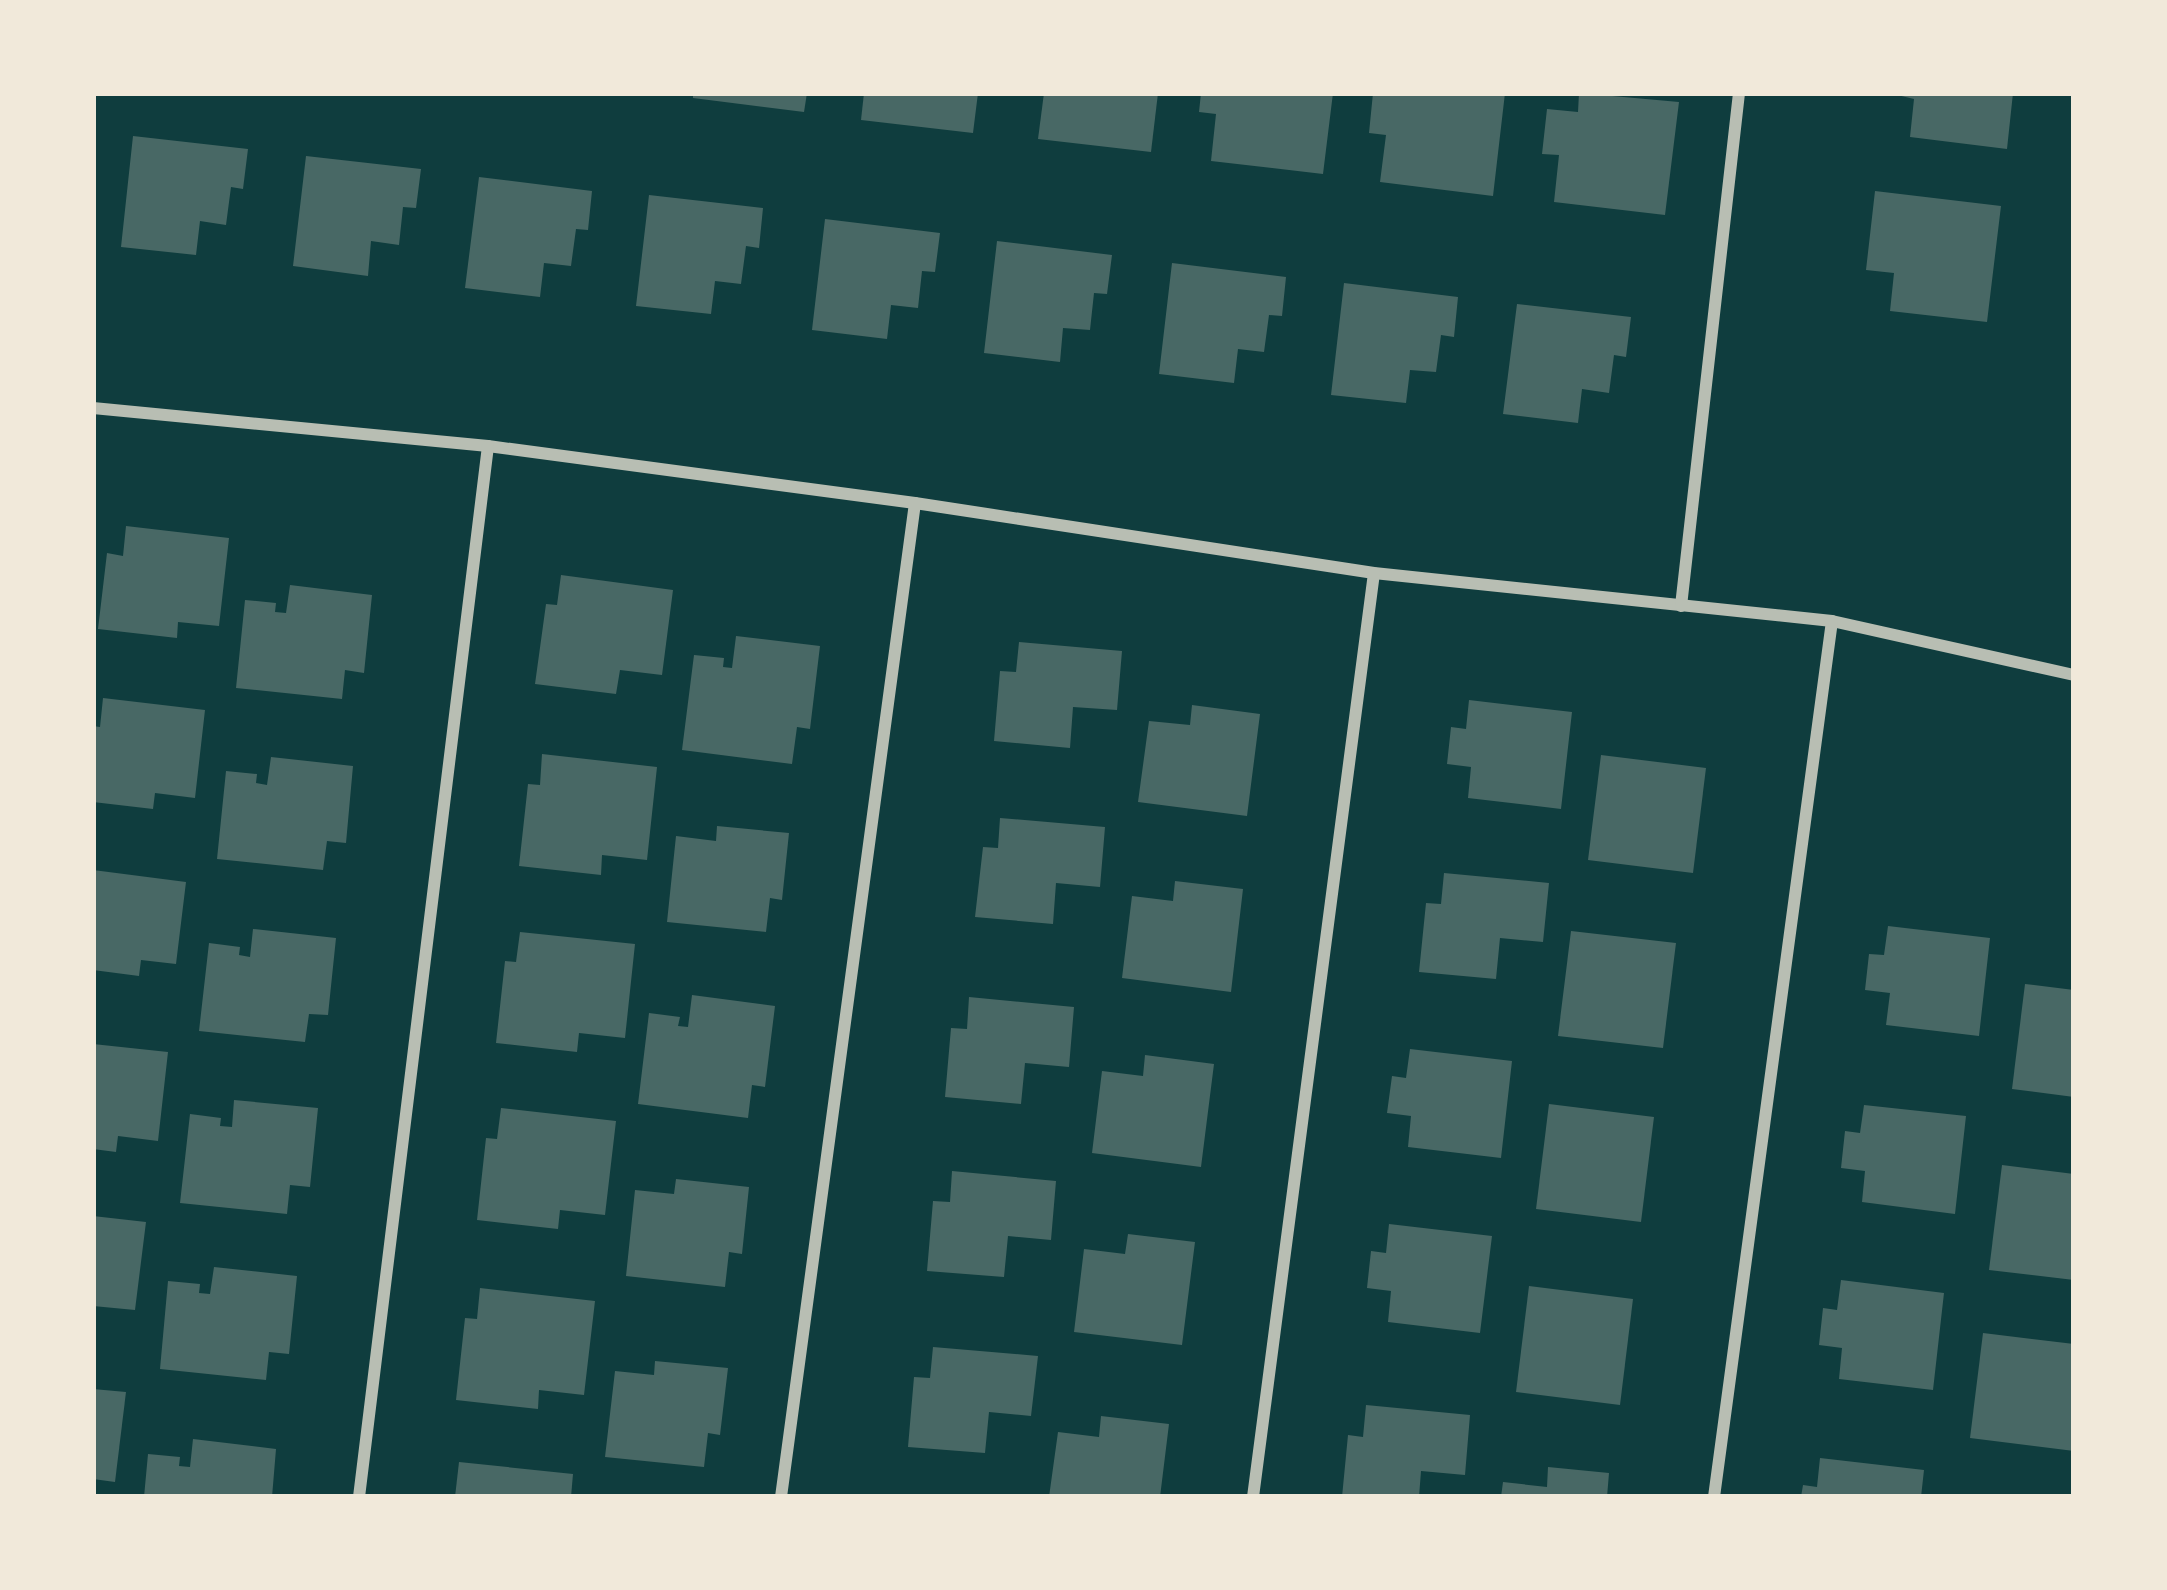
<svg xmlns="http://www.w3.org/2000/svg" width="2167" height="1590" viewBox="0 0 2167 1590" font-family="Roboto,sans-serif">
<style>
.building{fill:#486865}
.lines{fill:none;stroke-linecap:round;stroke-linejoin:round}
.minor{stroke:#b8beb3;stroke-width:12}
</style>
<rect width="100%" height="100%" fill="#0f3d3e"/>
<g class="building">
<polygon points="693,93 807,93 804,112 693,98"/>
<polygon points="864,93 978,93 973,133 861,120"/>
<polygon points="1044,93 1158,93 1151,152 1038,139"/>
<polygon points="1201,93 1333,93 1323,174 1211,161 1216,114 1199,112"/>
<polygon points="1373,93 1505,93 1493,196 1380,182 1386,135 1369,133"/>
<polygon points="1579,93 1679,102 1665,215 1554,202 1559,155 1542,154 1547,109 1578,112"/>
<polygon points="1889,93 2013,93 2007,149 1910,137 1914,99"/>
<polygon points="133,136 248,149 243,189 231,187 226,225 200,221 196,255 121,247"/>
<polygon points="306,156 421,169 416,208 403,207 399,245 371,241 368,276 293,266"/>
<polygon points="479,177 592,191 588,230 576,229 571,266 544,263 540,297 465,288"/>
<polygon points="1875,191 2001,206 1987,322 1890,311 1894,273 1866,270"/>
<polygon points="649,195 763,208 759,248 746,246 741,284 715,281 711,314 636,306"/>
<polygon points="825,219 940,233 935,272 922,271 918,308 891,305 887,339 812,330"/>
<polygon points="997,241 1112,255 1107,294 1094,293 1090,330 1063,328 1060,362 984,353"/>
<polygon points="1172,263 1286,277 1282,316 1269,315 1264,352 1238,349 1234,383 1159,374"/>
<polygon points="1344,283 1458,297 1454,337 1441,335 1436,372 1410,370 1406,403 1331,395"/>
<polygon points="1517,304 1631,317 1626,357 1614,355 1609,393 1582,389 1578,423 1503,414"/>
<polygon points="126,526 229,538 219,626 178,622 177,638 98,629 107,553 123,556"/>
<polygon points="561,575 673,590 662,675 620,670 616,694 535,684 546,604 557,605"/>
<polygon points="290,585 372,595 364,673 345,670 342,699 236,688 245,600 276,603 275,612 286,613"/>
<polygon points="736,636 820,646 810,729 797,727 792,764 682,750 694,655 724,658 723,667 732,668"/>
<polygon points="1019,642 1122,651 1117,710 1073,707 1070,748 994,741 1000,671 1016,672"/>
<polygon points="103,698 205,710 195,798 155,793 153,809 93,802 93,726 100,727"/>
<polygon points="1469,700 1572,712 1561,809 1468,798 1471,767 1447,764 1451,727 1466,729"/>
<polygon points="1192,705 1260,714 1247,816 1138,802 1149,721 1190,725"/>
<polygon points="542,754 657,767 647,860 602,855 601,875 519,866 528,784 540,785"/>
<polygon points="1601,755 1706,768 1693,873 1588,860"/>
<polygon points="271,757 353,766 346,843 327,841 323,870 217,859 226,771 257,774 256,783 267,785"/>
<polygon points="1000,818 1105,827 1100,887 1056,883 1053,924 975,917 983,847 998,848"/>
<polygon points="717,826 789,833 782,900 770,898 766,932 667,922 676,836 716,841"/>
<polygon points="93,870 186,882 176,964 141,960 139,976 93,970"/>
<polygon points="1444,873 1549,883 1543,942 1500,938 1496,979 1419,972 1426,903 1441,904"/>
<polygon points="1175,881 1243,889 1231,992 1122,978 1132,896 1173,901"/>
<polygon points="1888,926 1990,938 1979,1036 1886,1025 1890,993 1865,990 1869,954 1884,955"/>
<polygon points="253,929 336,938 328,1015 309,1014 305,1042 199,1031 209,943 240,947 239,955 250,957"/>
<polygon points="1571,931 1676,943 1663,1048 1558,1036"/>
<polygon points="520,932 635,944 625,1038 579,1033 577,1052 496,1043 505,961 516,962"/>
<polygon points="2025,984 2074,990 2074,1097 2012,1089"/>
<polygon points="692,995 775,1006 765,1087 752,1085 748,1118 638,1104 649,1013 680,1017 678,1026 688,1027"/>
<polygon points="969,997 1074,1007 1069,1067 1025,1063 1021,1104 945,1097 951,1028 967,1029"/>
<polygon points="93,1044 168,1052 158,1141 118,1136 116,1152 93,1149"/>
<polygon points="1410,1049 1512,1061 1501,1158 1408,1147 1411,1116 1387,1113 1392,1076 1406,1078"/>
<polygon points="1145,1055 1214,1064 1201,1167 1092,1153 1102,1071 1143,1076"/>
<polygon points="234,1100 318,1108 310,1187 290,1185 287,1214 180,1203 190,1114 221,1118 220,1126 232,1127"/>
<polygon points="1549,1104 1654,1117 1641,1222 1536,1209"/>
<polygon points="1864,1105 1966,1116 1955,1214 1862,1202 1865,1171 1841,1168 1845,1131 1860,1133"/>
<polygon points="501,1108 616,1121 605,1215 560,1210 558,1229 477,1220 486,1138 497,1139"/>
<polygon points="2002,1165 2074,1174 2074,1280 1989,1270"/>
<polygon points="952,1171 1056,1181 1051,1240 1008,1236 1004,1277 927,1271 933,1201 950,1202"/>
<polygon points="676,1179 749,1187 742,1254 729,1252 725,1287 626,1276 635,1190 674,1194"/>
<polygon points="93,1216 146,1222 135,1310 93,1306"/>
<polygon points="1389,1224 1492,1236 1480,1333 1388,1322 1391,1291 1367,1288 1371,1251 1386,1253"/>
<polygon points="1128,1234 1195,1242 1182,1345 1074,1332 1084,1249 1125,1254"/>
<polygon points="214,1267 297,1276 289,1354 269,1352 266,1380 160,1369 168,1281 200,1284 199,1293 210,1294"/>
<polygon points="1841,1280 1944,1293 1933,1390 1839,1379 1842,1348 1819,1345 1823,1308 1837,1310"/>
<polygon points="1529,1286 1633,1299 1620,1405 1516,1392"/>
<polygon points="480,1288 595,1301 584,1395 539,1390 538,1409 456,1400 465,1318 477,1319"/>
<polygon points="1983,1333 2074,1344 2074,1451 1970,1438"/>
<polygon points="933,1347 1038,1356 1031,1416 989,1412 985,1453 908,1447 914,1377 930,1378"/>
<polygon points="655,1361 728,1368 720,1435 708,1433 704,1467 605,1457 615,1371 654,1375"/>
<polygon points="93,1389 126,1392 115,1482 93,1479"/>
<polygon points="1366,1405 1470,1415 1465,1475 1421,1471 1419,1497 1342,1497 1348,1435 1363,1437"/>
<polygon points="1101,1416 1169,1424 1160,1497 1049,1497 1058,1432 1099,1437"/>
<polygon points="193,1439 276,1449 272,1497 144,1497 148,1454 180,1457 179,1466 190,1467"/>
<polygon points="1820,1458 1924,1470 1921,1497 1801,1497 1803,1485 1817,1487"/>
<polygon points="459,1462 573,1474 571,1497 455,1497"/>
<polygon points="1548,1467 1609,1473 1607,1497 1501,1497 1503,1482 1547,1487"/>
</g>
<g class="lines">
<g class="minor">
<polyline points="93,408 488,446 915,503 1374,573 1832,621 2074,675"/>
<polyline points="1681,606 1739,93"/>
<polyline points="359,1497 488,446"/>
<polyline points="781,1497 915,503"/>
<polyline points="1253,1497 1374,573"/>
<polyline points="1714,1497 1832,621"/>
</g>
</g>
<rect width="2167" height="1590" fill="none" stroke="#f1e9da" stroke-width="192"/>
</svg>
